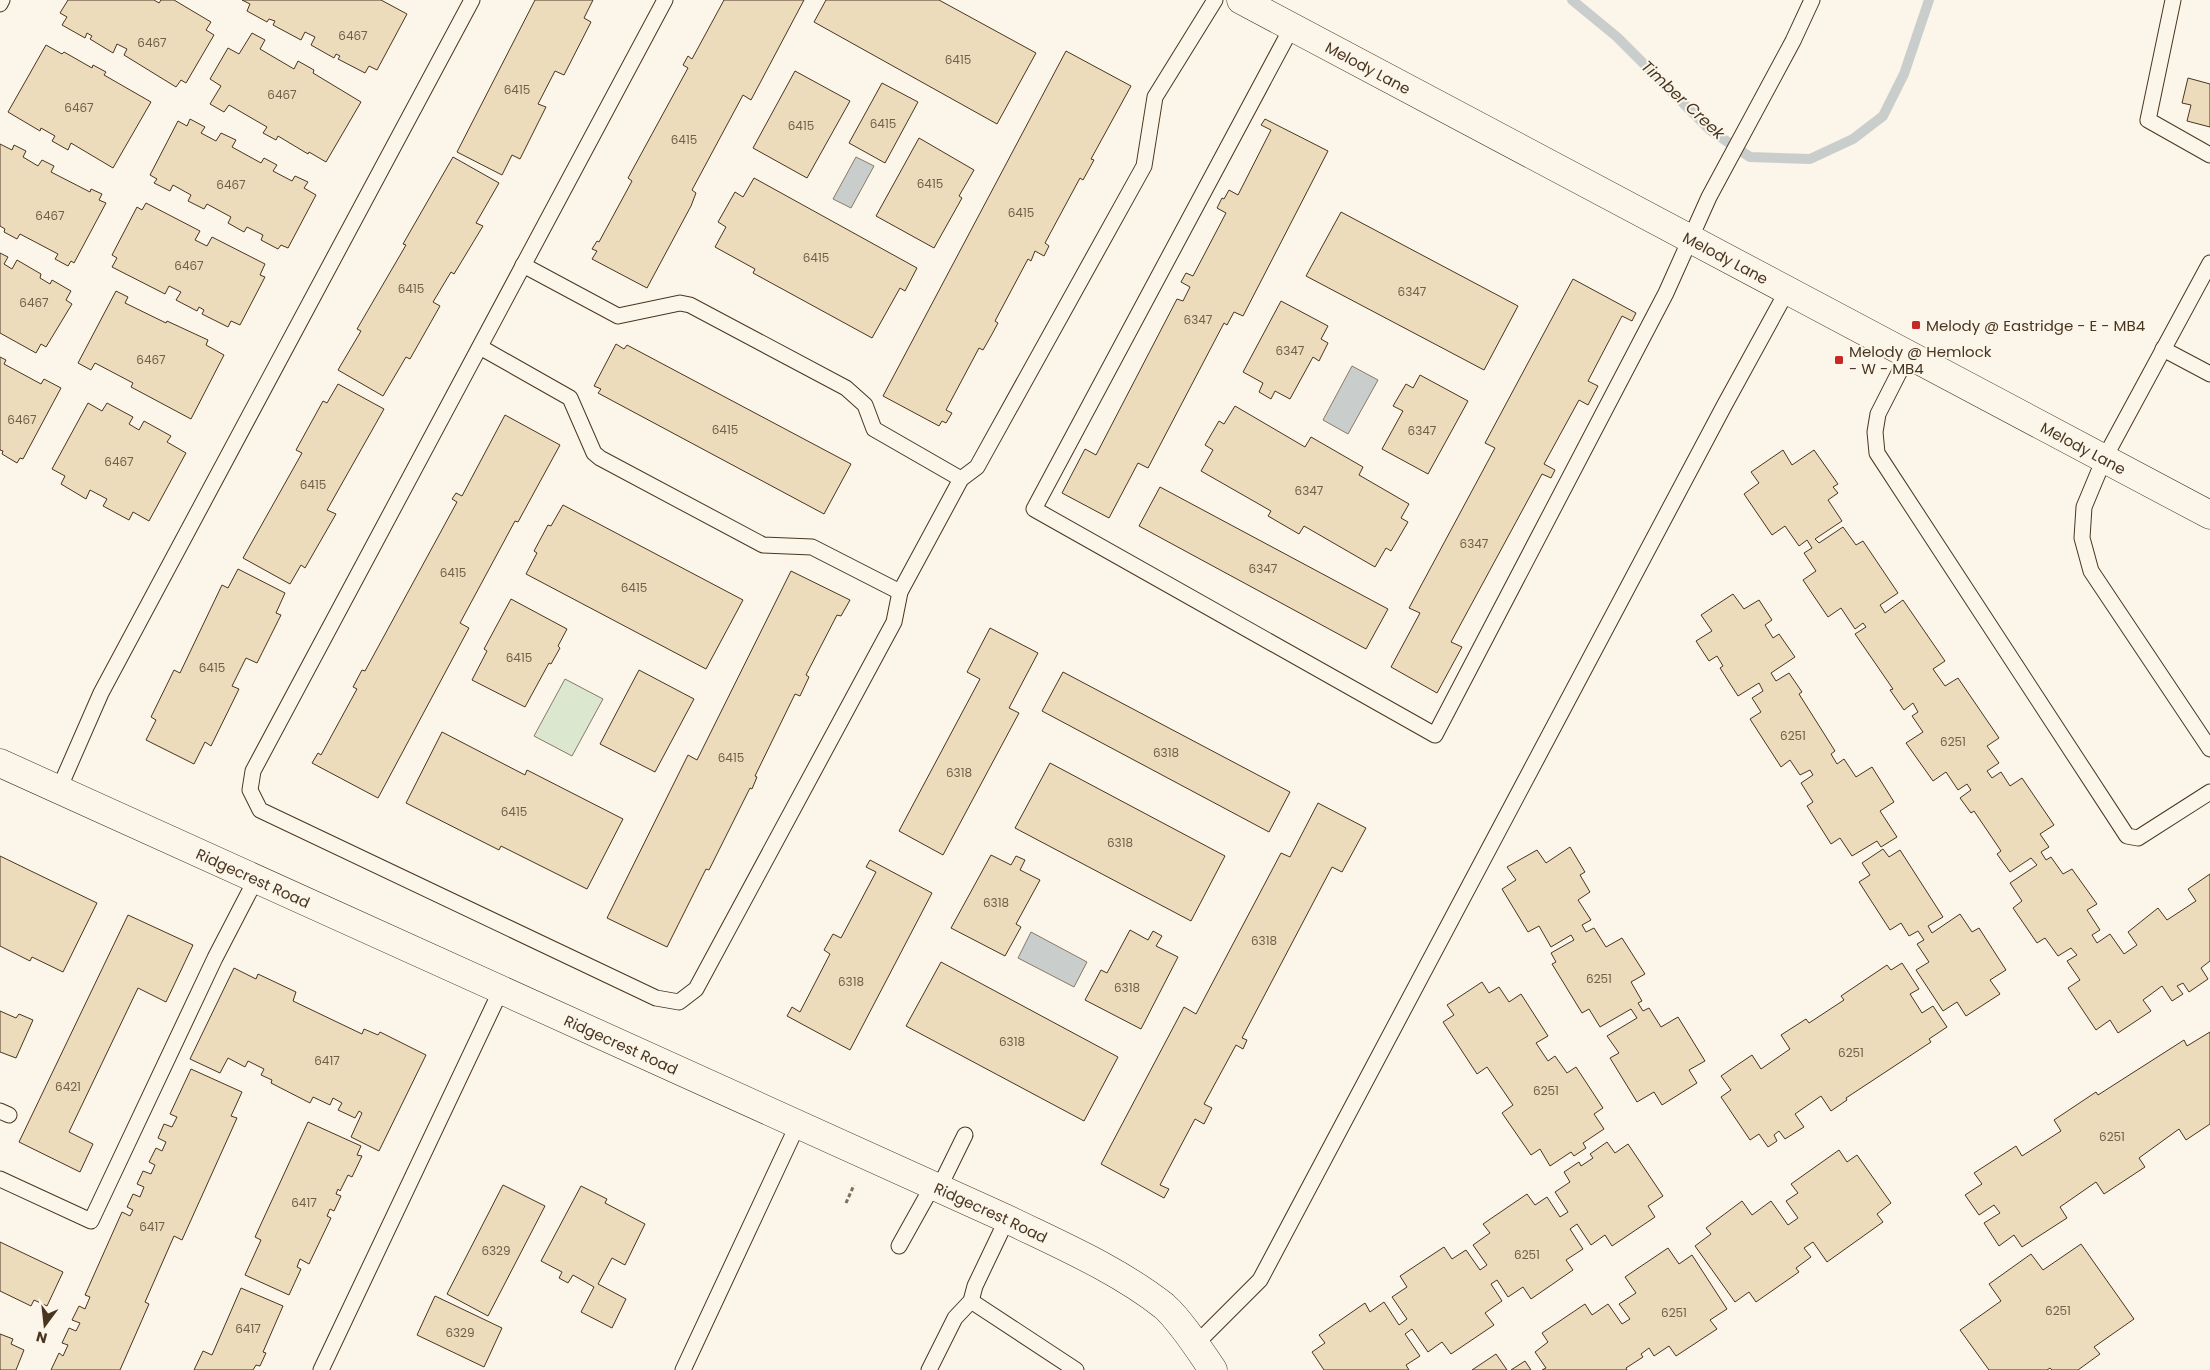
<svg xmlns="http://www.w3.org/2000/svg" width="2210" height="1370" viewBox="0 0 2210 1370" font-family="Poppins,sans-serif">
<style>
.green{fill:#dce7d0;stroke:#887966}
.water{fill:#c9cecd;stroke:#887966}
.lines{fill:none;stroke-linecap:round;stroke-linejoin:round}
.stream{stroke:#c9cecd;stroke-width:10}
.building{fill:#ecdcbc;stroke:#4a3520}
.service-casing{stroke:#4a3520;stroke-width:17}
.tertiary-casing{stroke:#4a3520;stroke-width:29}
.path{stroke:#7f6f5c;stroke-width:3;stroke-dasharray:4 2.5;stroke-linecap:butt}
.service{stroke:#fbf6e9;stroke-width:15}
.tertiary{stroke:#fbf6e9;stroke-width:28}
.poi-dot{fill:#c62828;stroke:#fbf6e9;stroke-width:2}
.labels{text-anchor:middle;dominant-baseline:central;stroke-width:4;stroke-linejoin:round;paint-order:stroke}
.number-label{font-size:12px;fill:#725f47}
.street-label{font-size:15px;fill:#4a3520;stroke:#fbf6e9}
.poi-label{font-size:15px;fill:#4a3520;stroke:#fbf6e9;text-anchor:start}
.water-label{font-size:16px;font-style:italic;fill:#4a3520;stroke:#fbf6e9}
</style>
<rect width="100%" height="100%" fill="#fbf6e9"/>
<polygon class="green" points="565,679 603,699 572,756 534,736"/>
<g class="water">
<polygon points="856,157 874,166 851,208 833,199"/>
<polygon points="1352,366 1378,380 1348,434 1323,420"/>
<polygon points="1031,932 1087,962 1074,987 1018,958"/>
</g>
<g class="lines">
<polyline class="stream" points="1572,0 1617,37 1710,130 1750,157 1810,159 1853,139 1883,116 1904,74 1929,0"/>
</g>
<g class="building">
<polygon points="68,0 154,0 159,3 161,0 174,0 211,22 206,30 214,35 186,83 181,80 176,87 124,55 127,49 117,44 113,53 90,39 92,36 87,33 85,38 62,25 67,17 60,13"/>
<polygon points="242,0 381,0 407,14 377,70 369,66 365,73 338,59 340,56 336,54 334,58 311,45 315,37 305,32 301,40 273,25 275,21 269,19 267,22 247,11 250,4"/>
<polygon points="535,0 593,0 584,18 591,22 564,75 555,71 538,104 546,107 520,159 512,155 502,175 457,152"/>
<polygon points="724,0 804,0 751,100 743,95 692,190 696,193 691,206 647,288 592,259 597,251 592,249 597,241 599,242 632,181 628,178 688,68 683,65 688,56 692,59"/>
<polygon points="826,0 939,0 1036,53 997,124 814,22"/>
<polygon points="252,33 265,40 260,49 294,69 298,61 314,70 313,73 361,102 326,162 309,152 308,154 278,136 276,140 263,133 267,127 229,105 224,112 210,104 221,86 210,79 228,48 239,54"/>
<polygon points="46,45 62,54 64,52 92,68 93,65 106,72 104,75 151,102 113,168 71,143 68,150 52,141 55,136 41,128 40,131 8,112"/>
<polygon points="1066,51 1131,86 1091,159 1094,160 1083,180 1080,178 1045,243 1049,246 1044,256 1035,251 1031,261 1028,259 995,321 998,323 991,336 983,350 979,348 946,410 952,413 946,423 942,421 939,426 883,396"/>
<polygon points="795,71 850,101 807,178 753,148"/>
<polygon points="2188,78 2210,84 2210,127 2187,121 2191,105 2182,103"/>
<polygon points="882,83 918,102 885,163 849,143"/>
<polygon points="190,119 205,127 201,133 216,141 221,133 236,140 232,147 261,163 264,158 277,165 273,171 292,181 295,176 308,182 304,188 316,195 288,248 281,245 278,249 261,240 263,235 247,227 244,232 228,223 231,217 207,204 204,209 188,201 191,195 173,185 170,191 154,183 157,179 150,175 178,121 187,126"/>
<polygon points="1265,119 1328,151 1243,316 1234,312 1227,325 1224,323 1148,468 1138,463 1109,518 1062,493 1085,449 1096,455 1177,299 1183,301 1190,287 1181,282 1186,273 1193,276 1226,213 1217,208 1222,198 1224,199 1229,190 1238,195 1271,130 1261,125"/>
<polygon points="919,138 974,170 959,196 962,198 934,248 876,216"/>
<polygon points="0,144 12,150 14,145 26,151 23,157 38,166 42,160 54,166 51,172 90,192 91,189 102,194 99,200 106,203 74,263 71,261 68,266 55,259 58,254 20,234 17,239 4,232 5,229 0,226"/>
<polygon points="453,157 499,183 476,223 483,226 454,274 451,272 433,302 440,306 410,359 406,357 383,396 338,370 361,331 357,329 406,245 403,244"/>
<polygon points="754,178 917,268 905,291 900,288 872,338 753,273 755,269 715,247 726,227 718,222 735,192 743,197"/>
<polygon points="146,203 200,231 195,240 207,246 212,237 265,264 260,275 265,277 240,325 231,321 228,327 202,314 204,310 199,307 197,311 176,300 181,292 169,286 165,294 112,267 117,258 112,255 137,207 142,210"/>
<polygon points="1341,212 1518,306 1484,370 1306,276"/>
<polygon points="0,253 8,257 4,264 12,269 17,260 41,274 40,278 50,284 52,280 71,291 66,300 72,304 46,347 41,344 36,353 0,333"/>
<polygon points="1573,279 1636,313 1632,321 1622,316 1588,381 1598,386 1588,405 1579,400 1544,464 1555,470 1551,478 1542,474 1451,642 1462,647 1437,693 1391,667 1420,613 1409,608 1495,448 1485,443"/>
<polygon points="116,291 128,297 125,303 166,323 167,321 208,340 206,345 224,355 191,419 131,387 133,383 95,363 91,370 78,363"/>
<polygon points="1281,301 1328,326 1321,339 1328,343 1319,361 1313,357 1290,399 1275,391 1271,399 1259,392 1263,383 1243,372"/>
<polygon points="616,344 624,349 627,345 851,464 824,514 598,393 601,389 594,386"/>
<polygon points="0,357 6,360 4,364 41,384 44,379 61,388 23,459 20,458 17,463 2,454 3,451 0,450"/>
<polygon points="1420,375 1468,401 1428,474 1382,449 1403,411 1393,406 1406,384 1413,388"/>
<polygon points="338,384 384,409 327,510 336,514 305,568 301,565 290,584 243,558 302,453 296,450 323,401 327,403"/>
<polygon points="88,403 102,411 107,403 133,417 129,424 139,430 144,421 171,436 167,442 186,453 149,521 133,512 129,520 103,506 107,499 90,490 86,499 61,484 65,476 52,469"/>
<polygon points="1235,406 1305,447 1311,437 1363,467 1359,475 1409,504 1401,518 1408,522 1391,551 1386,548 1375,567 1304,526 1299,534 1268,516 1271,511 1201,471 1213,450 1205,445 1219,421 1224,424"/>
<polygon points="505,415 560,445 518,522 515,521 460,623 469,628 378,798 312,763 318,753 321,755 357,689 353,687 362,670 365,671 457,502 452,499 456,493 462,496"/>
<polygon points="1783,450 1792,465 1814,450 1838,484 1833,487 1838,493 1828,500 1842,521 1815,539 1819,543 1843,527 1856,545 1863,541 1898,593 1880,605 1885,613 1903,600 1945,661 1933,669 1945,686 1958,678 1999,738 1987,746 1999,763 1987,771 1992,778 2001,772 2010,786 2022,778 2054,825 2040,834 2049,847 2041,852 2046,860 2051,857 2063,874 2072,869 2097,904 2087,910 2100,930 2092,935 2097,943 2110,934 2124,954 2137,945 2128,932 2158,908 2167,920 2196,901 2188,889 2210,874 2210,961 2201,968 2208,979 2189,992 2183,983 2177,986 2183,994 2172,1001 2162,986 2143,1000 2151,1011 2118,1033 2110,1020 2096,1030 2068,988 2080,980 2067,961 2077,955 2071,948 2058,956 2045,938 2037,943 2013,908 2022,901 2010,883 2037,865 2031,858 2010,872 1997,854 2001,851 1974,811 1971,813 1960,798 1971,790 1967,784 1958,790 1946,772 1933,781 1906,743 1923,732 1912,716 1918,712 1913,703 1904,710 1890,690 1893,689 1855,634 1866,627 1863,623 1855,629 1841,608 1828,617 1803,580 1816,571 1804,553 1812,548 1807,540 1799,546 1785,526 1772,535 1744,494 1759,483 1751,472"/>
<polygon points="1160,487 1388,609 1366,649 1139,526"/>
<polygon points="563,505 743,600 706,669 526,574 537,553 534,551 548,525 551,526"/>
<polygon points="238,569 285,593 276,613 281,615 257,663 246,658 232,686 239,689 211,746 205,742 194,764 146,740 156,720 151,717 174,670 180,673 222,585 228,588"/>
<polygon points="791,571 850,600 841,616 837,615 806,675 809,677 800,696 795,694 755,776 757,777 752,789 750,788 709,870 706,869 667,947 607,918 688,755 697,760"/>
<polygon points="1733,594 1744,609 1759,600 1772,620 1765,625 1773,638 1779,634 1795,657 1771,673 1776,681 1789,673 1802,692 1799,694 1835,751 1831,754 1837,764 1844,759 1856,777 1872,767 1894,802 1880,811 1897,837 1881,847 1877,841 1852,856 1840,838 1831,844 1807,806 1813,802 1801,783 1813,775 1810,770 1800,775 1790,760 1781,767 1750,719 1761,712 1752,698 1763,691 1759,683 1738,696 1720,668 1723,666 1717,656 1709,661 1696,641 1712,631 1701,615"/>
<polygon points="511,599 567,629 558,646 560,648 551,664 549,663 525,707 472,680 487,651 484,649"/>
<polygon points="990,628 1038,653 1009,708 1019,713 943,855 899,831 980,679 967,672"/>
<polygon points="639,670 694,699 655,772 600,744"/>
<polygon points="1063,672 1290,792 1269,832 1042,711"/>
<polygon points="442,732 525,775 527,770 623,819 587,889 501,846 499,850 406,803"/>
<polygon points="1050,763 1225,856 1191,921 1015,828"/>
<polygon points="1318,803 1366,828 1342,872 1332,867 1242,1038 1247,1040 1243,1049 1236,1045 1204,1104 1212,1108 1204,1124 1195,1119 1160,1185 1169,1189 1164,1198 1101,1164 1184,1007 1196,1014 1281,853 1290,857"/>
<polygon points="1570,847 1585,872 1580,875 1590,892 1578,900 1591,920 1582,925 1586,932 1594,928 1606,947 1622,938 1645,974 1631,982 1642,1001 1638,1003 1643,1011 1649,1008 1661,1027 1678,1017 1705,1061 1689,1070 1697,1083 1662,1105 1654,1092 1637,1102 1610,1058 1619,1053 1607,1036 1637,1018 1631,1009 1600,1027 1589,1009 1582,1013 1552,964 1556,962 1551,953 1574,940 1571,935 1551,947 1539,926 1528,932 1502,889 1516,880 1507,867 1537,850 1546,863"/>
<polygon points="1883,849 1889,857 1900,850 1943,917 1928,926 1932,933 1960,914 1972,932 1979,928 2006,970 1990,980 2000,994 1966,1016 1957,1002 1943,1011 1916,970 1929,962 1917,944 1924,940 1918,931 1909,936 1901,923 1890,930 1859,882 1870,875 1862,863"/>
<polygon points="991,855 1011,865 1016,856 1025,860 1020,870 1040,880 1016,924 1021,927 1005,956 951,928"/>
<polygon points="0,856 97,903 63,972 32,957 30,961 0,946"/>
<polygon points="870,860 932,893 850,1050 787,1016 792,1007 800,1012 830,954 824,950 833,934 841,938 876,872 866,867"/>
<polygon points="128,915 193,945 166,1002 138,988 69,1132 93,1144 80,1172 19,1142"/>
<polygon points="1130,930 1148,940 1153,931 1162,936 1156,946 1178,957 1141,1029 1085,1000 1101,970 1107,973"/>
<polygon points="941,962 1118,1057 1084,1121 906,1026"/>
<polygon points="1902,963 1919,989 1910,994 1922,1013 1933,1006 1947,1027 1929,1039 1931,1042 1846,1098 1847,1100 1831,1111 1821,1096 1795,1114 1804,1127 1785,1139 1779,1131 1774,1135 1777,1141 1768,1147 1759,1134 1750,1140 1721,1097 1731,1090 1721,1076 1752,1055 1761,1069 1790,1049 1781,1035 1806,1019 1809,1023 1844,1000 1841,996 1887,965 1891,970"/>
<polygon points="234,968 256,979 258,974 296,992 293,1001 362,1034 364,1029 378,1035 380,1032 426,1055 379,1151 351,1137 362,1113 359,1111 355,1118 338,1110 342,1103 333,1098 330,1105 313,1097 310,1103 271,1083 272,1080 261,1075 264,1069 248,1061 245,1067 228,1058 220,1073 190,1059"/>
<polygon points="1482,982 1489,993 1499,987 1509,1002 1521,994 1548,1036 1536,1043 1548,1061 1555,1056 1567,1073 1576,1067 1603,1108 1594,1114 1604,1129 1583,1143 1586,1148 1574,1156 1571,1152 1550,1166 1540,1149 1531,1155 1502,1113 1513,1105 1487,1067 1477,1074 1443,1022 1454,1015 1447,1005"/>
<polygon points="0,1011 16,1018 19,1014 33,1020 16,1058 0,1052"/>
<polygon points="2210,1032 2210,1124 2186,1140 2179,1129 2139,1158 2145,1167 2104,1194 2096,1182 2060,1207 2067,1218 2022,1247 2014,1235 1999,1246 1984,1223 2000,1213 1994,1205 1979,1215 1965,1195 1982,1184 1974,1173 2016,1146 2022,1156 2061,1131 2054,1120 2096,1092 2098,1095 2184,1040 2187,1046"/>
<polygon points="191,1069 242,1092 231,1116 237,1118 182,1240 174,1236 145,1302 149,1304 120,1370 51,1370 59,1353 63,1356 68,1345 62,1343 69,1328 76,1331 80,1323 72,1320 79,1306 85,1309 90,1297 85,1295 122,1212 130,1216 133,1210 127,1207 133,1194 140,1197 144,1187 137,1184 143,1171 151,1174 155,1165 149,1162 156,1148 162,1151 166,1142 158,1138 164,1124 172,1127 177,1117 170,1114"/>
<polygon points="308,1122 361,1146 357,1155 362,1156 352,1177 348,1175 340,1191 338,1189 336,1194 341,1196 334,1211 330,1209 327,1216 331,1218 309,1264 300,1259 297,1267 301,1269 289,1295 245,1275 261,1240 255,1237"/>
<polygon points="1607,1142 1615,1153 1628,1144 1663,1196 1648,1206 1655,1217 1612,1246 1605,1235 1591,1245 1577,1224 1570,1229 1583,1249 1566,1260 1573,1270 1531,1299 1523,1287 1508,1297 1497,1280 1491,1284 1502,1301 1485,1313 1494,1325 1451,1354 1442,1342 1428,1352 1412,1329 1405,1334 1420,1356 1406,1365 1409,1370 1324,1370 1312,1352 1325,1343 1319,1335 1365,1303 1370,1312 1384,1302 1399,1325 1407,1319 1392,1297 1407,1287 1400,1276 1444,1247 1452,1259 1466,1250 1480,1270 1487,1265 1473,1245 1490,1233 1483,1224 1527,1194 1535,1205 1547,1197 1560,1217 1568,1212 1555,1192 1570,1182 1564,1172 1579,1162 1581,1166 1593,1158 1590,1154"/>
<polygon points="1839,1150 1847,1162 1857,1155 1891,1203 1877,1214 1883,1222 1827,1262 1813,1242 1804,1248 1811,1257 1796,1268 1799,1272 1756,1302 1749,1292 1735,1302 1695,1246 1711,1234 1706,1228 1742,1201 1752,1215 1771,1201 1788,1225 1798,1218 1786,1201 1798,1193 1791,1184"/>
<polygon points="503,1185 545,1206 488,1316 447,1294"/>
<polygon points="581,1186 607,1199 605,1203 645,1224 625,1265 612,1258 598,1284 626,1299 612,1328 581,1312 594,1287 573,1275 568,1283 559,1278 562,1272 541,1261"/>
<polygon points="0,1242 63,1272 47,1306 34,1300 31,1306 0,1291"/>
<polygon points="2081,1244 2134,1319 2094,1347 2100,1354 2078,1370 2052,1370 2050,1368 2047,1370 1989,1370 1960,1330 2001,1301 1989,1284 2031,1254 2043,1270"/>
<polygon points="1668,1248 1679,1264 1692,1255 1727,1309 1710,1320 1717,1329 1676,1356 1669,1346 1654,1356 1649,1348 1641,1354 1643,1357 1626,1368 1627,1370 1542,1370 1546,1368 1535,1352 1548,1342 1542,1333 1585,1304 1592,1315 1608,1304 1622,1324 1630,1319 1619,1304 1636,1293 1625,1277"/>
<polygon points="241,1288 283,1306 263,1352 266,1353 260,1366 256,1365 253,1370 194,1370 203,1351 212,1355"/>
<polygon points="435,1296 502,1328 484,1367 417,1335"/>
<polygon points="0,1334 13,1339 11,1344 24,1350 16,1370 0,1370"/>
<polygon points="1496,1354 1507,1370 1472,1370"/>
<polygon points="1525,1361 1531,1370 1511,1370"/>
</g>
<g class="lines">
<g class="service-casing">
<g id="service">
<polyline points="665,0 253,771 250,790 260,810 656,998 679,1002 696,989 894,622 900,592 961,479 977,467 1144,166 1155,97 1215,0"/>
<polyline points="2173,0 2148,120 2210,155"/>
<polyline points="0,4 2,0"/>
<polyline points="1292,27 1034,509 1435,735 1666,293 1709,197 1793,41 1812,0"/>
<polyline points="2210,263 2104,459 2084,507 2082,538 2091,571 2210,749"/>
<polyline points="523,265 618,316 680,303 690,305 846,388 865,405 874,429 961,479"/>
<polyline points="480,347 570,398 594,453 600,458 763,545 812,547 900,592"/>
<polyline points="2163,349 2210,374"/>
<polyline points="1908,355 1878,414 1875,432 1877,453 2127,836 2138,838 2210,792"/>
<polyline points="59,789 101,693 472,0"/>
<polyline points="0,1111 9,1115"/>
<polyline points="0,1179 91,1221 215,958 256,879"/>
<polyline points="939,1188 965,1135"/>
<polyline points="899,1246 933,1185"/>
<polyline points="971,1301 1076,1370"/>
<polyline points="1196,1344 1260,1280 1724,406 1787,291"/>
<polyline points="321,1370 501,990"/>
<polyline points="683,1370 798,1124"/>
<polyline points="929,1370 955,1318 971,1301 975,1286 1007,1219"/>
</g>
</g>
<g class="tertiary-casing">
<g id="tertiary">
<path id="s1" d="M1241,0L2210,515"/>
<path id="s2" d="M0,763L1007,1219C1060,1245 1117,1269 1164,1306C1181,1321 1200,1351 1213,1370"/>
</g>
</g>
<polyline class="path" points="846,1203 854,1185"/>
<use href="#service" class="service"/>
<use href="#tertiary" class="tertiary"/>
</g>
<g class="poi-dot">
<rect x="1911" y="320" width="10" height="10" rx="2.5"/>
<rect x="1834" y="355" width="10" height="10" rx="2.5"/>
</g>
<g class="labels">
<g class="number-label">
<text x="353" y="35">6467</text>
<text x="152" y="42">6467</text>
<text x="958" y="59">6415</text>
<text x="517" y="89">6415</text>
<text x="282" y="94">6467</text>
<text x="79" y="107">6467</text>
<text x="883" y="123">6415</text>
<text x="801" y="125">6415</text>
<text x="684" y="139">6415</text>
<text x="930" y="183">6415</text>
<text x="231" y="184">6467</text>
<text x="1021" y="212">6415</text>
<text x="50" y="215">6467</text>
<text x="816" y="257">6415</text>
<text x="189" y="265">6467</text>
<text x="411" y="288">6415</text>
<text x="1412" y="291">6347</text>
<text x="34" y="302">6467</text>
<text x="1198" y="319">6347</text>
<text x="1290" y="350">6347</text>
<text x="151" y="359">6467</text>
<text x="22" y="419">6467</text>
<text x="725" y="429">6415</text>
<text x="1422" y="430">6347</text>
<text x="119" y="461">6467</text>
<text x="313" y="484">6415</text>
<text x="1309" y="490">6347</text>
<text x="1474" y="543">6347</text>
<text x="1263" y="568">6347</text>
<text x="453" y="572">6415</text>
<text x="634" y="587">6415</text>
<text x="519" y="657">6415</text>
<text x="212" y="667">6415</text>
<text x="1793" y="735">6251</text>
<text x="1953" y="741">6251</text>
<text x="1166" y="752">6318</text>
<text x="731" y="757">6415</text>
<text x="959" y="772">6318</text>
<text x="514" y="811">6415</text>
<text x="1120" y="842">6318</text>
<text x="996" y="902">6318</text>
<text x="1264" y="940">6318</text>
<text x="1599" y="978">6251</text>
<text x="851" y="981">6318</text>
<text x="1127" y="987">6318</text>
<text x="1012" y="1041">6318</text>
<text x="1851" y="1052">6251</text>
<text x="327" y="1060">6417</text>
<text x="68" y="1086">6421</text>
<text x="1546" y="1090">6251</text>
<text x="2112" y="1136">6251</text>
<text x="304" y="1202">6417</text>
<text x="152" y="1226">6417</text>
<text x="496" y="1250">6329</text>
<text x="1527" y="1254">6251</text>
<text x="2058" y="1310">6251</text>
<text x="1674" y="1312">6251</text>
<text x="248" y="1328">6417</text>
<text x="460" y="1332">6329</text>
</g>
<g class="street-label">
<text stroke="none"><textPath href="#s1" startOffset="144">Melody Lane</textPath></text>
<text stroke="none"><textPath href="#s1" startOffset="549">Melody Lane</textPath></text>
<text stroke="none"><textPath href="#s1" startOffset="954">Melody Lane</textPath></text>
<text stroke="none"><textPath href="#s2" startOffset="278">Ridgecrest Road</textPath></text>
<text stroke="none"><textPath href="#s2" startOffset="682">Ridgecrest Road</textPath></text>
<text stroke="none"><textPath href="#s2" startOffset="1088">Ridgecrest Road</textPath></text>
</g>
<g class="poi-label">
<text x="1926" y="325">Melody @ Eastridge - E - MB4</text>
<text x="1849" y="351">Melody @ Hemlock<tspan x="1849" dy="17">- W - MB4</tspan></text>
</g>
<g class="water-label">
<text transform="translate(1683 100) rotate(43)">Timber Creek</text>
</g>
</g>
<g transform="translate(45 1325) rotate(195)" stroke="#fbf6e9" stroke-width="4" paint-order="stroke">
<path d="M0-4L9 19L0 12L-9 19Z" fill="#4a3520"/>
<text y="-8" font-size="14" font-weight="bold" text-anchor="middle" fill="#4a3520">N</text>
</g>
</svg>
